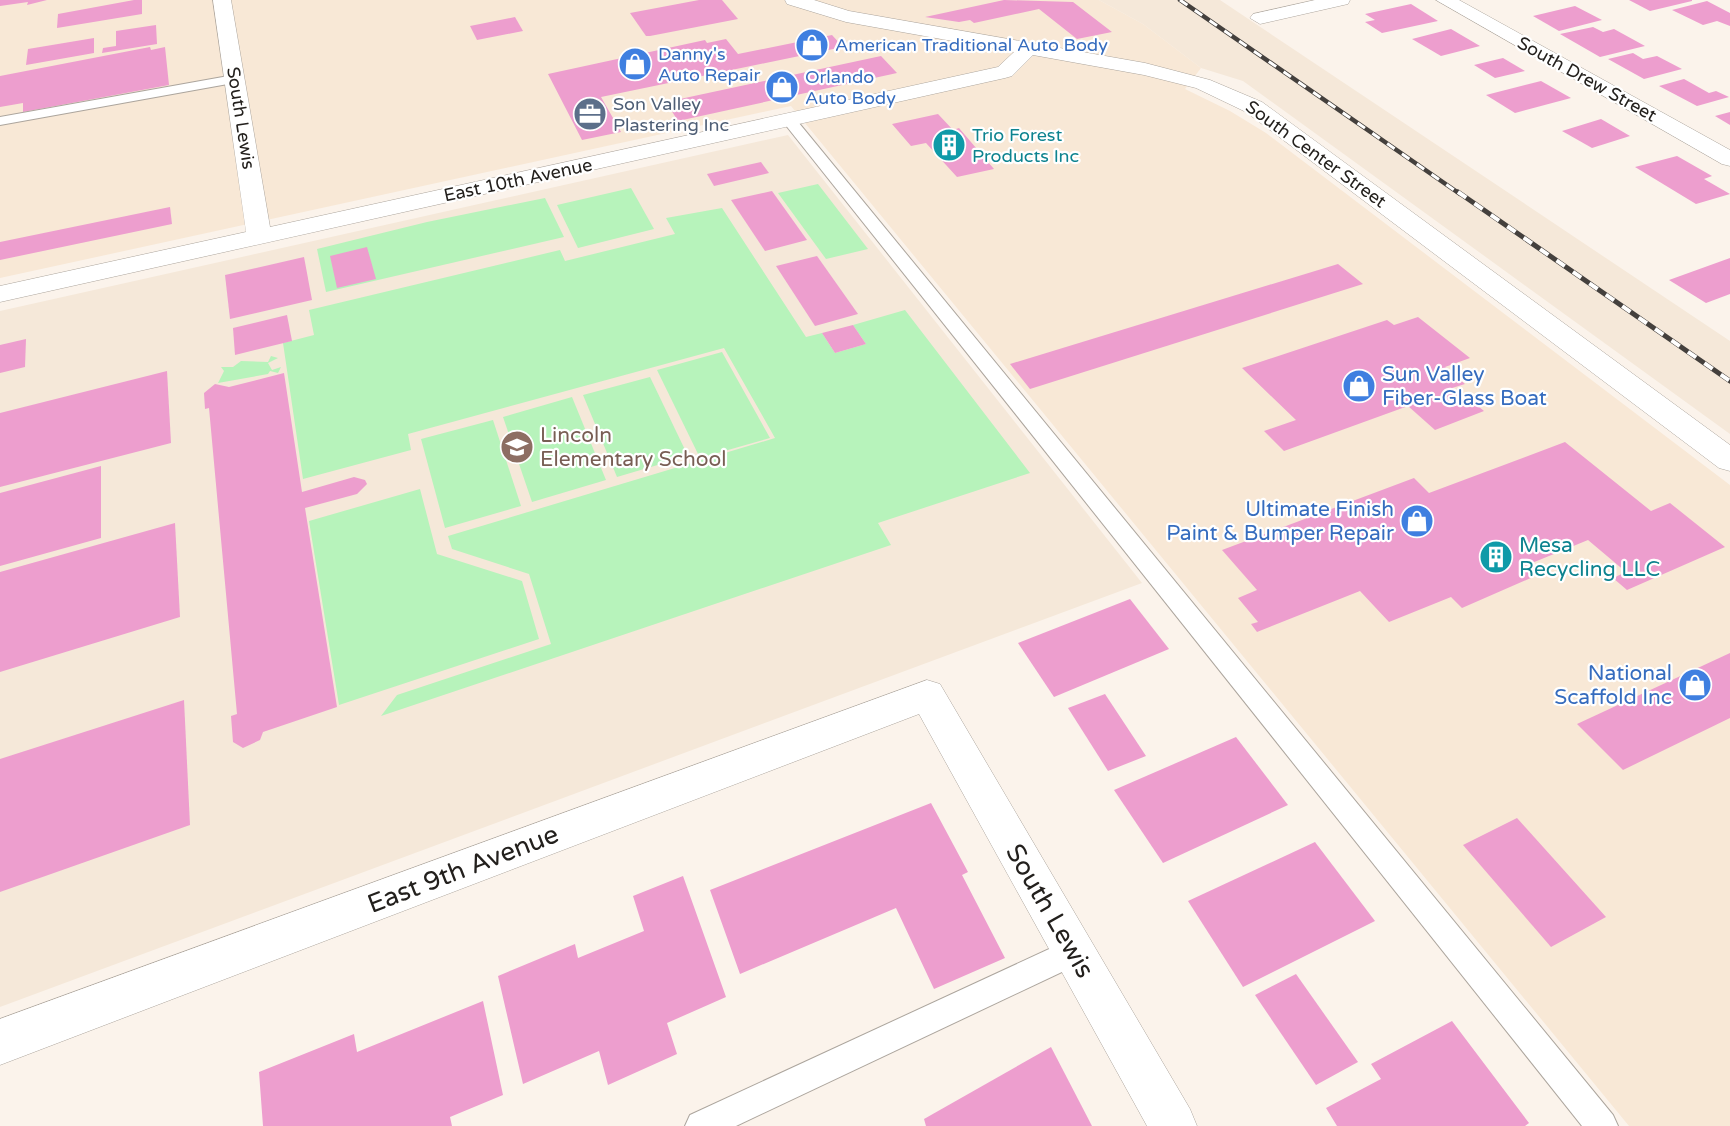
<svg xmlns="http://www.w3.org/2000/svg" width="1730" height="1126" viewBox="0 0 1730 1126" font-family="'Varela Round',sans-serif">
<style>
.industrial{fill:#f8e8d6}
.built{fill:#f5e8d9}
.green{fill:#b7f3bb}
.building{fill:#ed9ece}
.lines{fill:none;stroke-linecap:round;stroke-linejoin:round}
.lane-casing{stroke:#aca59d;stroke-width:2}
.street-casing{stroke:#aca59d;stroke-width:1}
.lane{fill:#fff;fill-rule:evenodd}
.street{fill:#fff;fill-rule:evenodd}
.rail-far1-casing{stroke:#44403d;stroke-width:4.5}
.rail-casing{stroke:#44403d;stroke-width:5}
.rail-far1{stroke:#fff;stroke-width:3;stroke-dasharray:9;stroke-linecap:butt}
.rail{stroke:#fff;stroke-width:4;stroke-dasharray:10;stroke-linecap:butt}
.labels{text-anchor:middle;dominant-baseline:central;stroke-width:4.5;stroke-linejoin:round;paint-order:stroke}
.far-shop-label{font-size:18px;fill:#366cbe;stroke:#fff;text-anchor:start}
.far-street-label{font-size:18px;fill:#23201d;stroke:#fff}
.far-service-label{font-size:18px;fill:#4e5e75;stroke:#fff;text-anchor:start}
.far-culture-label{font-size:18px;fill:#0d838f;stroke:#fff;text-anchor:start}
.shop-label{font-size:21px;fill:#366cbe;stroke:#fff;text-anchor:end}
.education-label{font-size:21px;fill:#785e54;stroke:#fff;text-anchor:start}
.culture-label{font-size:21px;fill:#0d838f;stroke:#fff;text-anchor:start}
.near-street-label{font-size:26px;fill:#23201d;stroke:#fff}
</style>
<rect width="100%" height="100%" fill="#fbf3eb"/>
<polygon class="industrial" points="0,0 1099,0 1143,24 1201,68 1185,89 1230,111 1266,133 1730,485 1730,1126 1629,1126 791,106 0,278"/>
<g class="built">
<polygon points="1099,0 1220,0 1730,341 1730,434 1243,81 1201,68 1143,24"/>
<polygon points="788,135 1142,583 0,1007 0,311"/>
</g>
<g class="green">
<polygon points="818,184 868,249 826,259 778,193"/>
<polygon points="631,188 654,229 578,248 557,205"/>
<polygon points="545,198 564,237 326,292 317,249 427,222"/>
<polygon points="722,208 806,337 822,333 835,353 866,344 853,325 905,310 1030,473 878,523 891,545 381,716 397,695 551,644 529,574 452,549 448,536 775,438 724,348 408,434 411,450 303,479 283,343 314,335 309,310 560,250 565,261 675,234 666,218"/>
<polygon points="722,352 770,438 700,458 657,370"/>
<polygon points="271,356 278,358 268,363 272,370 281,367 278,373 270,371 268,374 218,383 224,371 221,367 233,367 241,361 268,362"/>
<polygon points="650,377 688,456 617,477 583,395"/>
<polygon points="572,397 606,480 532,502 503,417"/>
<polygon points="493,420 521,506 445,528 421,439"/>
<polygon points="420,489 437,554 522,581 539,639 339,705 309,521"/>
</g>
<g class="building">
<polygon points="0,0 47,0 27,5 28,2 0,6"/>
<polygon points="134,0 142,0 142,14 57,28 58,14"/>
<polygon points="699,0 722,0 738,19 650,36 646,36 630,13"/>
<polygon points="1004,0 1073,2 1112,32 1077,39 1039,9 974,23 970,20 959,22 925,17"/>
<polygon points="1629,0 1692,0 1692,1 1650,11"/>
<polygon points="1707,1 1730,13 1730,26 1717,21 1703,25 1672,10"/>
<polygon points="1411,4 1438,21 1382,33 1365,22 1375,20 1365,14"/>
<polygon points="1575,6 1602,20 1559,31 1533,16"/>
<polygon points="515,17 523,31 477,40 470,26"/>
<polygon points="156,25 157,44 102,53 103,48 116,46 116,31"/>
<polygon points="1593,27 1603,32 1614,29 1645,46 1600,57 1560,34"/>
<polygon points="1451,29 1480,46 1441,56 1412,39"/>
<polygon points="832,35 843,47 601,97 621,132 582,140 548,74 705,40 707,43 726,39 738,54"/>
<polygon points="94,38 94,53 26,65 28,49"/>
<polygon points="150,47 151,50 165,47 169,85 23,112 23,103 0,107 0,76"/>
<polygon points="1633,53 1643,59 1657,56 1682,69 1644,79 1608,59"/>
<polygon points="881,56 897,73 678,121 666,102"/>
<polygon points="1503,58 1525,71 1495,78 1474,65"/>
<polygon points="1684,79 1709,93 1716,91 1729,97 1697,106 1659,86"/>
<polygon points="1541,81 1571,98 1515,113 1486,95"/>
<polygon points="1730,112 1730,125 1715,116"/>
<polygon points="938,114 953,130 959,128 994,169 957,177 926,143 911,146 892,124"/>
<polygon points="1601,119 1630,136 1592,148 1562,131"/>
<polygon points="1677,156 1712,176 1704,179 1730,194 1696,204 1635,167"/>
<polygon points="761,162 769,173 714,186 707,174"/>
<polygon points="772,191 807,240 765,251 731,200"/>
<polygon points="170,207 172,224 0,260 0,242"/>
<polygon points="367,247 376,279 337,288 330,256"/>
<polygon points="817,256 858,314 815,326 776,266"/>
<polygon points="304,257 312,300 230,319 225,275"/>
<polygon points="1730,258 1730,294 1706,303 1669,280"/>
<polygon points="1338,264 1363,284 1030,389 1010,364"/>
<polygon points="287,315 292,341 235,355 233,328"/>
<polygon points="1418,317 1470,358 1445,367 1465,384 1452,388 1458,393 1461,392 1484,411 1435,430 1408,406 1284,451 1264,431 1296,420 1242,368 1387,320 1394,325"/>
<polygon points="853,325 866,344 835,353 822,333"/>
<polygon points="26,339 25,367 0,373 0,345"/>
<polygon points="167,371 171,443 0,487 0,413"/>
<polygon points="284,373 302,492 354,477 365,480 367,484 357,494 305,508 337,707 263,732 260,740 243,748 233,742 231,716 237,714 209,408 205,409 204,393 215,384 229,387"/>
<polygon points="1565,442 1651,511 1670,503 1725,547 1627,590 1613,578 1626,572 1588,540 1522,567 1533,577 1462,608 1451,597 1389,622 1360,591 1257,632 1251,624 1258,622 1238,598 1257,590 1222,550 1414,478 1429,493"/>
<polygon points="101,466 101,538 0,566 0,493"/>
<polygon points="175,523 180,617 0,672 0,572"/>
<polygon points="1130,599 1169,649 1054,697 1018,643"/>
<polygon points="1730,653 1730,718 1623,770 1577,724"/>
<polygon points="1105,694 1146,756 1108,771 1068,708"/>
<polygon points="184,700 190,825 0,892 0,759"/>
<polygon points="1236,737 1288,805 1163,863 1114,790"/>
<polygon points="931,803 968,872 962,875 1005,958 934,989 896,908 740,974 710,890"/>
<polygon points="1517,818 1606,917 1551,947 1463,845"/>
<polygon points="1315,842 1375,921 1243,987 1188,901"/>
<polygon points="683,876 726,997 667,1023 677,1054 608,1085 599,1051 523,1084 498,976 575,944 578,958 644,931 633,896"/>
<polygon points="1296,974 1358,1062 1316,1085 1255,995"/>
<polygon points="483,1001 503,1095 450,1117 452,1126 263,1126 259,1072 354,1034 357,1052"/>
<polygon points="1452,1021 1529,1123 1525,1126 1337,1126 1326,1108 1381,1079 1371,1064"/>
<polygon points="1051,1047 1092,1126 926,1126 924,1119"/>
</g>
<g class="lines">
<g class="lane-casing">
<g id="lane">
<polygon points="234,75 239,76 239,82 0,125 0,117"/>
<polygon points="789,116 794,117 1613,1115 1618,1126 1582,1126 784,123 782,120"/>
<polygon points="1073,938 1083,942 1088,952 1083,962 736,1126 685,1126 690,1115"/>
</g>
</g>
<g class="street-casing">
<g id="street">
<polygon points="213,0 231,0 270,227 998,67 1014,52 846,22 787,4 785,0 814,0 849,11 1145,63 1210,80 1262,102 1730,445 1730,471 1719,468 1246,112 1196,88 1144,75 1033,55 1012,76 1005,78 0,302 0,286 246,232"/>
<polygon points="1315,0 1350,0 1348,4 1260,24 1250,18 1253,14"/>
<polygon points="1436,0 1459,0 1730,150 1730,166 1722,164"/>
<polygon points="927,680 940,684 1190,1109 1197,1126 1147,1126 919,714 0,1065 0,1019"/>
</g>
</g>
<use href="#lane" class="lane"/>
<use href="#street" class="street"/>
<g class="rail-far1-casing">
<polyline id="rail-far1" points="1180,0 1460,194"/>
</g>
<g class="rail-casing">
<polyline id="rail" points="1458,192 1730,381"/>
</g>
<use href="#rail-far1" class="rail-far1"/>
<use href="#rail" class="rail"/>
</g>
<defs>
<g id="shop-disc" transform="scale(1.725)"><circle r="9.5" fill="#3f7fe0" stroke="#fff"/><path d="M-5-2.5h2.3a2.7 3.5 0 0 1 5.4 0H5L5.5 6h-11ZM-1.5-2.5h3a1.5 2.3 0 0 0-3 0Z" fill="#fff"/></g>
<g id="office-disc" transform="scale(1.725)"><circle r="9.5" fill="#5c6f8a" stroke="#fff"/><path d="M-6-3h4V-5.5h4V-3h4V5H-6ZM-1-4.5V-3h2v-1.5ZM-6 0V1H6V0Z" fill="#fff"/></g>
<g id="building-disc" transform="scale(1.725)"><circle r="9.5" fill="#0f9aa8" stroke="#fff"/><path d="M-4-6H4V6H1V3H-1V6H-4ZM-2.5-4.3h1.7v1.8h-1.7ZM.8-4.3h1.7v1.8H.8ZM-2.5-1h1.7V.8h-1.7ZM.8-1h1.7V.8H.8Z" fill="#fff"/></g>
<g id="school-disc" transform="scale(1.725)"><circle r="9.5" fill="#8d6e63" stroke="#fff"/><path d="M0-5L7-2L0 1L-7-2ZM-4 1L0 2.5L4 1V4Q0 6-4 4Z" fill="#fff"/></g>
</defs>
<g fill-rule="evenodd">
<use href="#shop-disc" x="812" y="45"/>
<use href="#shop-disc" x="635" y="64"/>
<use href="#shop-disc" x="782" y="87"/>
<use href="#office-disc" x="590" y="114"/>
<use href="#building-disc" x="949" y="145"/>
<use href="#shop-disc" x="1359" y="386"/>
<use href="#school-disc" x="517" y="447"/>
<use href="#shop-disc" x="1417" y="521"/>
<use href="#building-disc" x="1496" y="557"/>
<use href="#shop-disc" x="1695" y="685"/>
</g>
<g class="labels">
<g class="far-shop-label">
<text x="835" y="45">American Traditional Auto Body</text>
<text x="658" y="54">Danny's<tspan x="658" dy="21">Auto Repair</tspan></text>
<text x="805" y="77">Orlando<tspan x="805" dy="21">Auto Body</tspan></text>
</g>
<g class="far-street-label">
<text transform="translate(1587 79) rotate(29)">South Drew Street</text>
<text transform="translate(241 118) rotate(81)">South Lewis</text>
<text transform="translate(1316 154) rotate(36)">South Center Street</text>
<text transform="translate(518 180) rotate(-12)">East 10th Avenue</text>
</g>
<g class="far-service-label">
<text x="613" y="104">Son Valley<tspan x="613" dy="21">Plastering Inc</tspan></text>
</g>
<g class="far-culture-label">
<text x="972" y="135">Trio Forest<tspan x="972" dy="21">Products Inc</tspan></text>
</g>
<g class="shop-label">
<text x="1382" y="374" text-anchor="start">Sun Valley<tspan x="1382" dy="24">Fiber-Glass Boat</tspan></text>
<text x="1394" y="509">Ultimate Finish<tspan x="1394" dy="24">Paint &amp; Bumper Repair</tspan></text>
<text x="1672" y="673">National<tspan x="1672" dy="24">Scaffold Inc</tspan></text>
</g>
<g class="education-label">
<text x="540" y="435">Lincoln<tspan x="540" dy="24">Elementary School</tspan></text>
</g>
<g class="culture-label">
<text x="1519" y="545">Mesa<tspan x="1519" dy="24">Recycling LLC</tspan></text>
</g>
<g class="near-street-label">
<text transform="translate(463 869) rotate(-21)">East 9th Avenue</text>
<text transform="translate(1050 911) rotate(60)">South Lewis</text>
</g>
</g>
</svg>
